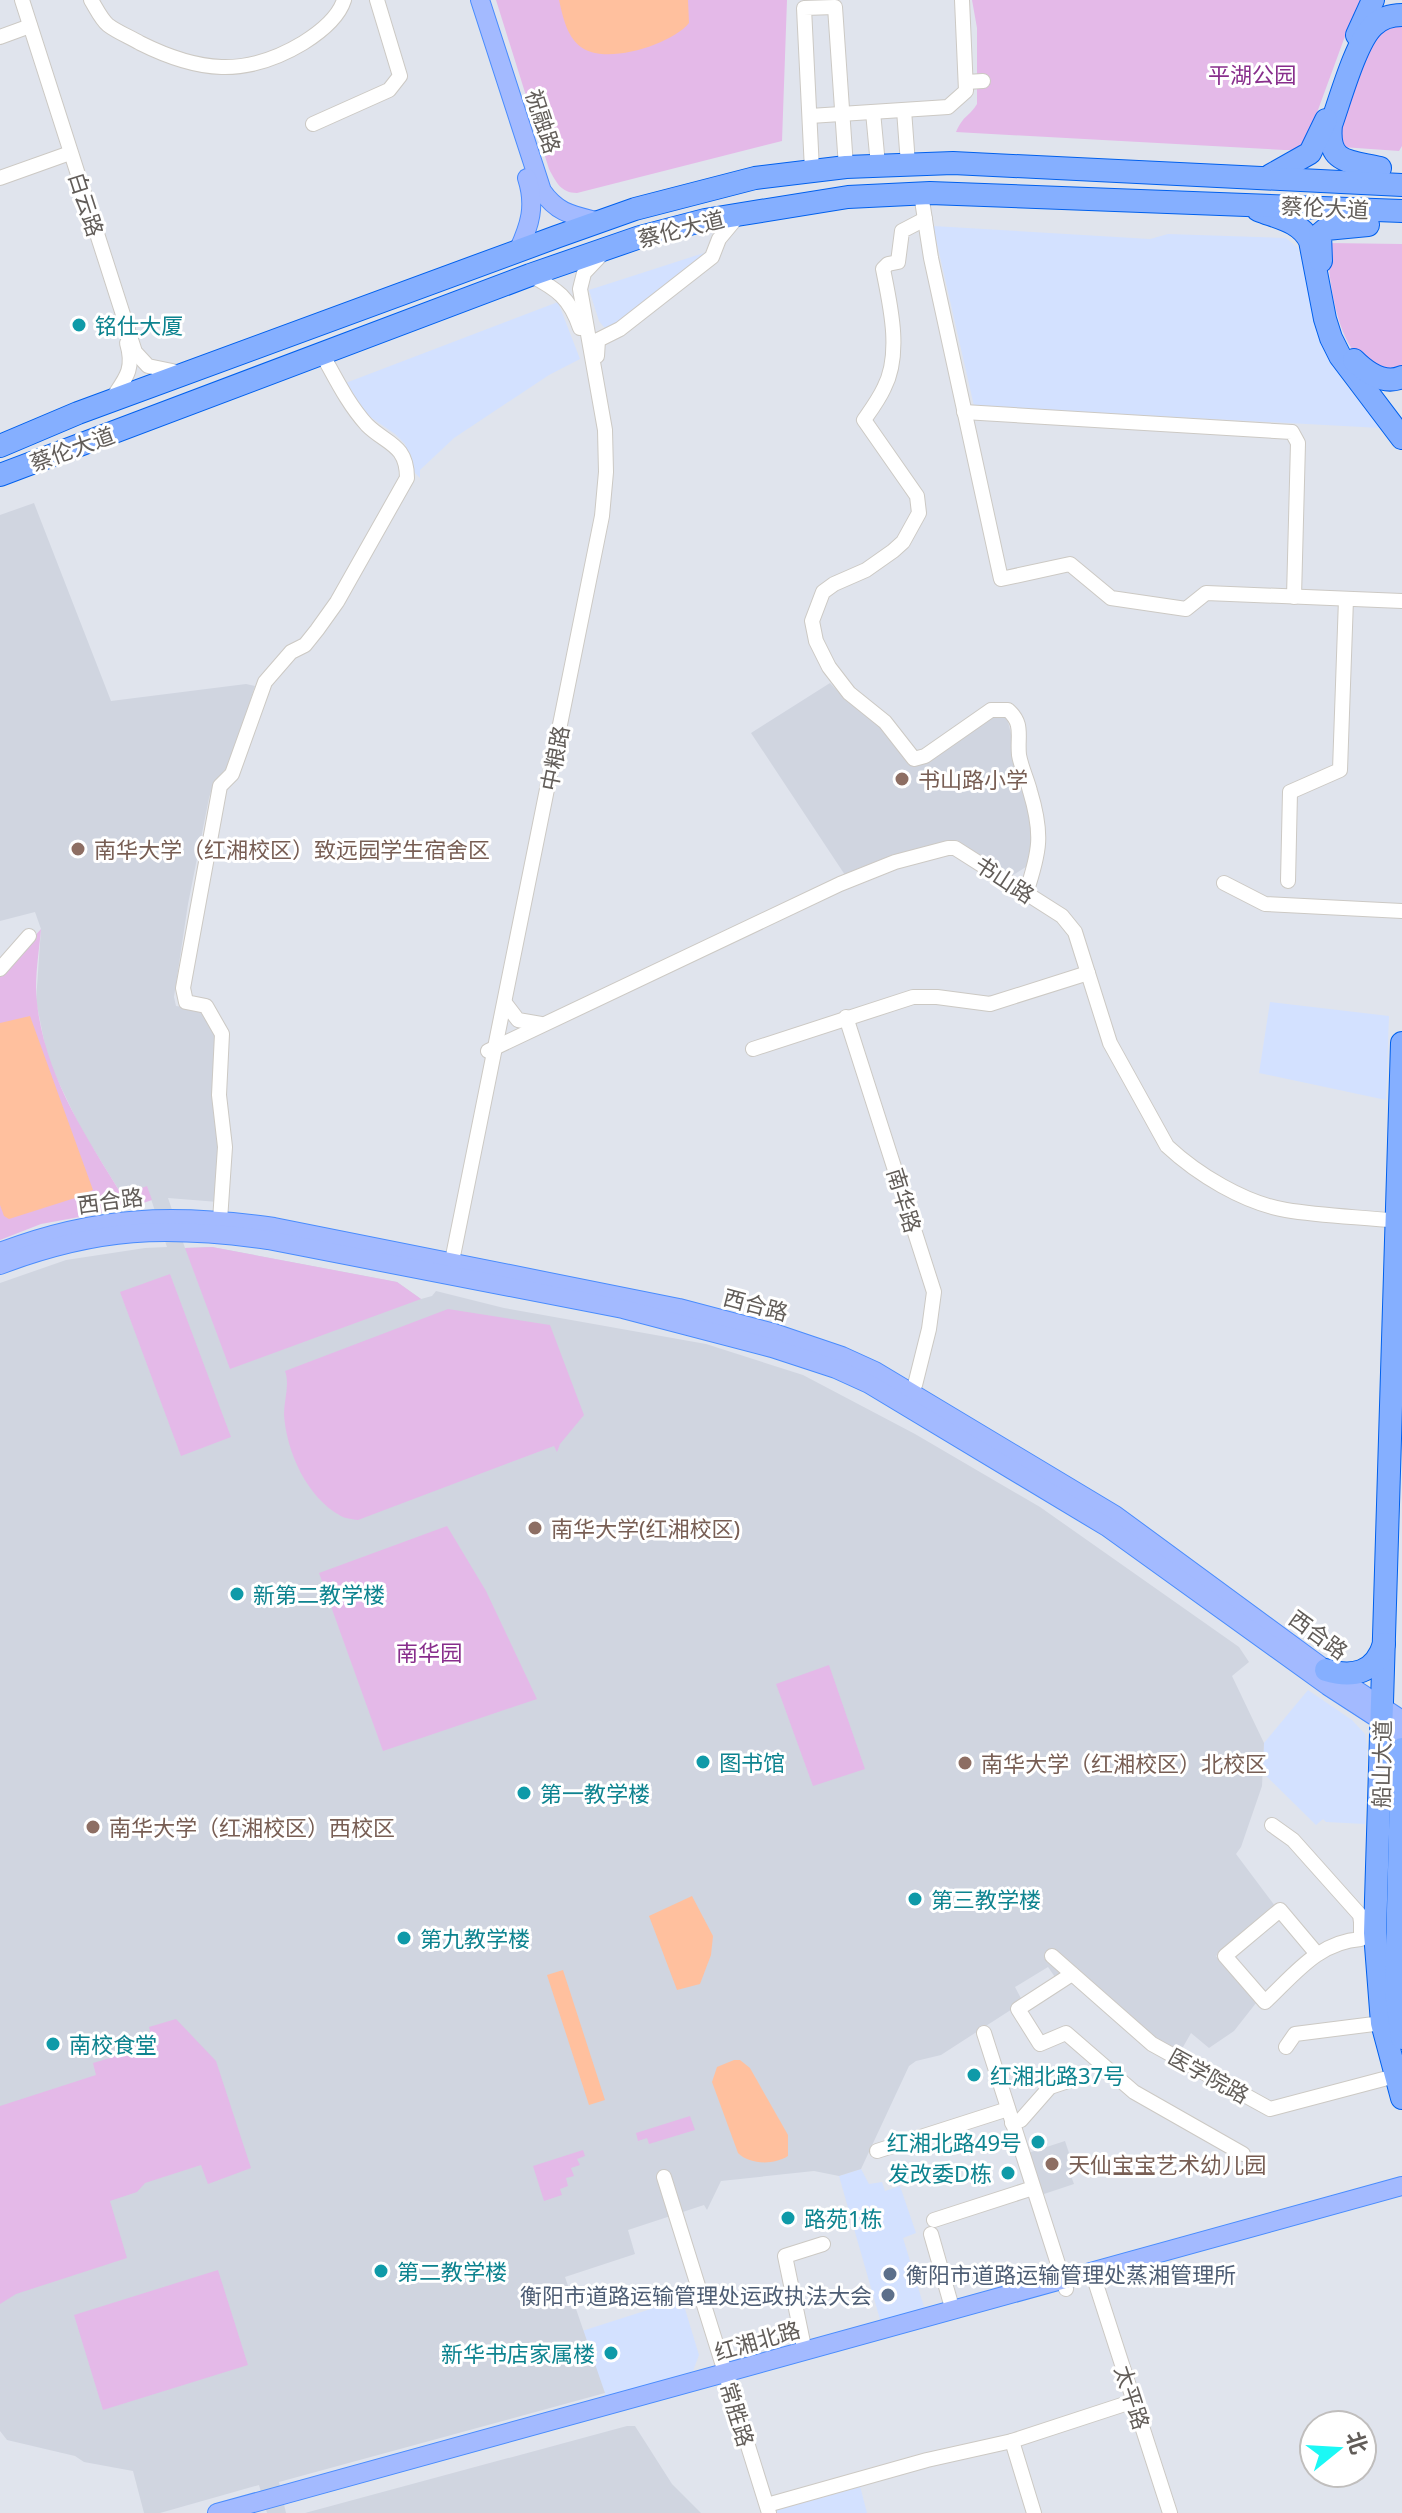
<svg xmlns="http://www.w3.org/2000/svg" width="1402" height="2513" viewBox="0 0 1402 2513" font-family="'Noto Sans','Noto Sans SC',sans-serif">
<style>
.commercial{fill:#d3e1ff}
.education{fill:#d0d5e0}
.green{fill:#e4b9e8}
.water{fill:#ffc09e}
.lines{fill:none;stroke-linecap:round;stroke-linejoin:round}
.minor-casing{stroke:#ccc9c4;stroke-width:16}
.major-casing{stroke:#498cfd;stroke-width:20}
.highway-casing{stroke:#0060ed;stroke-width:24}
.minor{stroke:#fff;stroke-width:14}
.major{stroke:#a3baff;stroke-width:18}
.highway{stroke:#85afff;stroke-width:22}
.culture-dot{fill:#0f9aa8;stroke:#fff;stroke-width:3}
.education-dot{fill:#8d6e63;stroke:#fff;stroke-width:3}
.service-dot{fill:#5c6f8a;stroke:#fff;stroke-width:3}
.labels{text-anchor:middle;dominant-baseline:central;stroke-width:6;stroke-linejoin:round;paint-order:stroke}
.park-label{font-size:22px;fill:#882e8c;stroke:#fff}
.street-label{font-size:22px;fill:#625d59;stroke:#fff}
.culture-label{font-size:22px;fill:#0d838f;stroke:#fff;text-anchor:start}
.education-label{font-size:22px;fill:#785e54;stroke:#fff;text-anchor:start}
.service-label{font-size:22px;fill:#4e5e75;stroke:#fff;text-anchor:start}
</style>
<rect width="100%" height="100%" fill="#e0e4ed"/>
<g class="commercial">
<polygon points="933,226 1150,239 1168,234 1286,238 1298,248 1325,347 1344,382 1380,428 974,406"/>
<polygon points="710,251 608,332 599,321 589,290"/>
<polygon points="558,302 580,359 549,375 454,438 420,470 420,478 413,471 405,444 395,434 366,414 343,384"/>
<polygon points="1270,1002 1389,1016 1386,1100 1259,1073"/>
<polygon points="1308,1690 1352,1720 1365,1734 1367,1745 1365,1824 1326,1822 1323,1819 1316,1825 1263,1773 1264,1743"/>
<polygon points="861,2169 869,2184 882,2182 885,2191 900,2186 916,2233 903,2238 925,2310 881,2323 839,2176"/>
<polygon points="682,2299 699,2355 693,2371 606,2397 582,2331"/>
<polygon points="859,2482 867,2513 774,2513 772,2506"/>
</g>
<g class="education">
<polygon points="34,503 111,701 246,684 255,686 230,764 214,782 209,798 188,904 174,997 176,1006 205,1010 217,1034 222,1149 218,1202 168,1198 185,1248 212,1247 397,1282 421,1299 432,1296 436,1291 504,1308 706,1344 803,1375 915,1434 1040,1507 1239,1647 1249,1662 1232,1676 1264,1743 1262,1786 1241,1847 1236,1854 1275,1906 1216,1956 1256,2003 1234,2031 1209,2048 1191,2033 1179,2054 1154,2039 1074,1970 1057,1980 1048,1967 1015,1987 1023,2002 941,2055 916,2061 909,2066 861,2169 839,2176 814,2171 721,2181 707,2210 704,2205 628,2230 635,2254 565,2277 605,2393 279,2482 286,2513 267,2513 259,2485 160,2513 144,2513 133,2471 84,2462 75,2456 7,2440 0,2431 0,1283 66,1260 145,1248 167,1247 147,1187 122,1195 81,1129 48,1060 36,1001 41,929 35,912 0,921 0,515"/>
<polygon points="830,683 847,701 887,731 913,764 996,715 1007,718 1034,823 1032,863 1010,877 957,840 903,853 845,875 751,733"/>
<polygon points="1065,2141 1076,2174 1071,2176 1074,2184 1041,2195 1028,2153"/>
<polygon points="627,2426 635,2426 672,2484 701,2513 305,2513"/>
</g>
<g class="green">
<path d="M496,0H787L782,141L577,193C561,193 556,182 549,169Z"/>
<path d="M972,0H1363L1344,39L1311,129L1303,145L1297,150H1284L956,132C963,115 970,116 977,104V28Z"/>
<polygon points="1402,21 1402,146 1399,151 1342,147 1337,131 1372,34"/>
<path d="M1328,243L1402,244V369C1389,369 1370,367 1360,358C1336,338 1327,272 1328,243Z"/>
<path d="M41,929C39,953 34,980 37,1003C45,1075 85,1135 122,1195L147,1186L152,1200L129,1208L41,1224L0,1240V975Z"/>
<polygon points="212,1247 397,1282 421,1299 230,1369 185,1248"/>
<polygon points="170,1274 231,1437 181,1456 120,1292"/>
<path d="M448,1309L550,1325L584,1415L560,1444L557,1452L554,1446L358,1520C353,1519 346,1519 341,1516C307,1498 286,1451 284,1414C284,1400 290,1385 285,1371Z"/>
<polygon points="447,1526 486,1591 537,1699 383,1751 319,1573"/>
<polygon points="829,1665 865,1769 813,1786 776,1684"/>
<polygon points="176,2019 216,2061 251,2168 208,2184 201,2165 145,2183 137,2192 110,2201 127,2258 16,2294 0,2304 0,2106 96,2075 93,2063 130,2052 129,2046 152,2039 149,2027"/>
<polygon points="690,2116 695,2130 649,2144 647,2138 638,2141 636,2133"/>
<polygon points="583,2150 585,2156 577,2159 580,2165 571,2168 574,2176 566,2178 568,2186 560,2189 562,2195 544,2201 533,2166"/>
<polygon points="218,2270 248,2365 103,2410 74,2315"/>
</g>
<g class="water">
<path d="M559,0H688L689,23C672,44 610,64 584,49C567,39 563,17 559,0Z"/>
<polygon points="30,1016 93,1190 75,1198 9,1219 4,1216 0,1205 0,1023"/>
<polygon points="692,1896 713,1936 711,1955 700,1984 677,1990 649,1916"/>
<polygon points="563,1970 605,2100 589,2105 547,1975"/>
<path d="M734,2060H740L750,2068L788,2135V2156C774,2165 750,2165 738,2153L712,2082L717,2067Z"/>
</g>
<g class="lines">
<g class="minor-casing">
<g id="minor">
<polyline points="22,0 135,352 148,366 182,373"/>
<path d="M91,0C96,8 101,19 108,25C117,32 130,37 140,43C198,72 245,78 303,43C319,33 338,19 344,0"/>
<polyline points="0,37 30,26"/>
<polyline points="966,82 983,81"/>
<polyline points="904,110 908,164"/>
<polyline points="873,112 878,165"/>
<polyline points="810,116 948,107 966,91 962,0"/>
<polyline points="313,124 389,90 400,76 377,0"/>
<polyline points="812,170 804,8 835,7 846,167"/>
<polyline points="0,178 70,153"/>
<polyline points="921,194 931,258 1001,579 1070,564 1111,598 1186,609 1206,593 1402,601"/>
<path d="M925,219L902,231L898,262L888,264L883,269C890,304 902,354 884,388C879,399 871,410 864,420L917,496L919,513L903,542L893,551L866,570L834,584L823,592L812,621L816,641L829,667L849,693L885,722L914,759L925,756L991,710H1008C1024,724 1017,736 1019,755C1021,767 1027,779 1030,791C1043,834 1040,851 1026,893"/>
<path d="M530,275C557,289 570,298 580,328"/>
<polyline points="597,356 598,340 620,329 712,257 719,239 739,215"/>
<path d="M111,400C125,379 135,370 127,343"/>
<polyline points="964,412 1292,432 1298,443 1294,597"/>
<polyline points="1288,881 1290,792 1340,770 1346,599"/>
<polyline points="1224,883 1265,904 1402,911"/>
<polyline points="0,969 29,936"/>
<polyline points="505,1003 518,1020 541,1024"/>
<polyline points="846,1017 934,1292 929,1329 915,1385"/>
<polyline points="753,1049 913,997 937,997 990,1004 1088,973"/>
<path d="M488,1051L840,884L895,862L948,848H955L1062,916L1075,932L1110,1043L1167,1146C1197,1174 1244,1203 1286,1210C1322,1216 1360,1217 1397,1221"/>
<path d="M220,1220L225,1147L219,1095L222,1034L206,1006L186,1002L183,988L220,786L232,774L265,682L291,652L305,645L317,630L337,602L407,478C407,444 386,444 367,425C348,404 336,379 322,354"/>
<polyline points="450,1271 602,516 606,472 605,430 580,289 584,273 603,253"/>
<polyline points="1272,1825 1293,1840 1360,1915 1361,1922"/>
<path d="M1317,1954L1280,1910L1225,1956L1265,2002C1295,1974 1318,1942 1361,1939V1922L1376,1921"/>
<polyline points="1052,1956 1152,2044 1270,2109 1395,2076"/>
<polyline points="1072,1974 1018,2009 1040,2044 1066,2033 1134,2092 1243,2154"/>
<polyline points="984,2033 1066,2289"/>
<polyline points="1286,2047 1295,2034 1382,2023"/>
<polyline points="1012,2123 1021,2120 1050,2087 1080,2077"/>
<polyline points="877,2151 1008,2109"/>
<polyline points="664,2177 769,2513"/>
<polyline points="934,2220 1033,2188"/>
<polyline points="931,2234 953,2311"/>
<polyline points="1095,2281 1170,2513"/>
<polyline points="805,2352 785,2256 823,2244"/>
<polyline points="1012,2441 1034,2513"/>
<polyline points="767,2505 927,2460 1012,2441 1134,2401"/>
</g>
</g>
<g class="major-casing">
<g id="major">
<path d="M480,0L542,191C558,214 573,215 600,222"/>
<path d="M518,251C530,225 536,206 527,178"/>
<path d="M0,1252C96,1215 174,1213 274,1227L679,1308L774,1333L842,1356L875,1371L1115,1515L1326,1670L1402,1720"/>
<path d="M0,1265C98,1228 166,1226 268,1240L623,1309L772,1348L836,1369L869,1384L1107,1527L1328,1686L1402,1734"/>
<polyline points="217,2513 1402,2186"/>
</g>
</g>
<g class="highway-casing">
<g id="highway">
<polyline points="1357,35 1373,0"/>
<path d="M1380,168C1349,161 1327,164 1331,125C1340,100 1356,42 1373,26C1381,18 1391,15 1402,15"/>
<polyline points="1271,175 1310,153 1326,120"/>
<path d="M1258,210C1278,218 1300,221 1310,241L1325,319L1331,338L1340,356L1402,438"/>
<polyline points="1321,261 1320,234 1326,229 1368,225"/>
<path d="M1354,360C1367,373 1384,385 1402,377"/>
<polyline points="0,446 78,413 556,237 635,209 755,178 846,167 953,163 1402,185"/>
<polyline points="0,475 530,275 640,237 705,220 848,197 930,193 1402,211"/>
<polyline points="1402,1043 1375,1933 1382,2023 1402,2098"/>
<path d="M1326,1670C1353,1678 1375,1673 1384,1644"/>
<polyline points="1402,1749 1396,1992 1402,2038"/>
</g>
</g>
<use href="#minor" class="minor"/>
<use href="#major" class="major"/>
<use href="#highway" class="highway"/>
</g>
<g class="culture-dot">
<circle cx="79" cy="325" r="8"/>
<circle cx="237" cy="1594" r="8"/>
<circle cx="703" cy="1762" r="8"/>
<circle cx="524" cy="1793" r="8"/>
<circle cx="915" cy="1899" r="8"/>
<circle cx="404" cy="1938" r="8"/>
<circle cx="53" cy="2044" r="8"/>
<circle cx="974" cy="2075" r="8"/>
<circle cx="1038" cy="2142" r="8"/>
<circle cx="1008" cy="2173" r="8"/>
<circle cx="788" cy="2218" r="8"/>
<circle cx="381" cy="2271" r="8"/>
<circle cx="611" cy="2353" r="8"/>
</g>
<g class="education-dot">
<circle cx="902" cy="779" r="8"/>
<circle cx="78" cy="849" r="8"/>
<circle cx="535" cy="1528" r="8"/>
<circle cx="965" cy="1763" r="8"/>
<circle cx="93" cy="1827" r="8"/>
<circle cx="1052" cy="2164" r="8"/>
</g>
<g class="service-dot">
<circle cx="890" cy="2274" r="8"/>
<circle cx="888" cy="2295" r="8"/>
</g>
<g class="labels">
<g class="park-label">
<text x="1252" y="74">平湖公园</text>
<text x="429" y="1652">南华园</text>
</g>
<g class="street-label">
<text transform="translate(544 121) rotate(72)">祝融路</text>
<text transform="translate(87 204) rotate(72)">白云路</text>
<text transform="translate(1325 207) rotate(3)">蔡伦大道</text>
<text transform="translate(681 228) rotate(-14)">蔡伦大道</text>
<text transform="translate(72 448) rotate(-20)">蔡伦大道</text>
<text transform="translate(554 758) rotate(-79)">中粮路</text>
<text transform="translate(1005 879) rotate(33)">书山路</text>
<text transform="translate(110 1200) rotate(-8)">西合路</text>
<text transform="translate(905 1200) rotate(73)">南华路</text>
<text transform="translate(756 1304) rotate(15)">西合路</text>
<text transform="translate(1319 1634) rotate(36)">西合路</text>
<text transform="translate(1381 1764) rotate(-89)">船山大道</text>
<text transform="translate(1209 2075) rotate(29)">医学院路</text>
<text transform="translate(757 2340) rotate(-16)">红湘北路</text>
<text transform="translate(1133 2397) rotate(72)">太平路</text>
<text transform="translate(738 2414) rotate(73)">常胜路</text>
</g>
<g class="culture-label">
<text x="95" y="325">铭仕大厦</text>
<text x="253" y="1594">新第二教学楼</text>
<text x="719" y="1762">图书馆</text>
<text x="540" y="1793">第一教学楼</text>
<text x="931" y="1899">第三教学楼</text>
<text x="420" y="1938">第九教学楼</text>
<text x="69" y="2044">南校食堂</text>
<text x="990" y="2075">红湘北路37号</text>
<text x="1022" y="2142" text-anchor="end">红湘北路49号</text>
<text x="992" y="2173" text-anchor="end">发改委D栋</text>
<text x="804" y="2218">路苑1栋</text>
<text x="397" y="2271">第二教学楼</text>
<text x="595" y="2353" text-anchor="end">新华书店家属楼</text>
</g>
<g class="education-label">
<text x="918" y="779">书山路小学</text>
<text x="94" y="849">南华大学（红湘校区）致远园学生宿舍区</text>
<text x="551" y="1528">南华大学(红湘校区)</text>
<text x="981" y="1763">南华大学（红湘校区）北校区</text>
<text x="109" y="1827">南华大学（红湘校区）西校区</text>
<text x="1068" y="2164">天仙宝宝艺术幼儿园</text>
</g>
<g class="service-label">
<text x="906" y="2274">衡阳市道路运输管理处蒸湘管理所</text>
<text x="872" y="2295" text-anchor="end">衡阳市道路运输管理处运政执法大会</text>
</g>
</g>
<g transform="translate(1338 2449) rotate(72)"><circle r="38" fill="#ffffff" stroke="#c0bebd" stroke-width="2"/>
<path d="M0-6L14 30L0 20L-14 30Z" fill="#1bf8f5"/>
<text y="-12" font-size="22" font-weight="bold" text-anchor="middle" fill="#625d59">北</text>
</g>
</svg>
